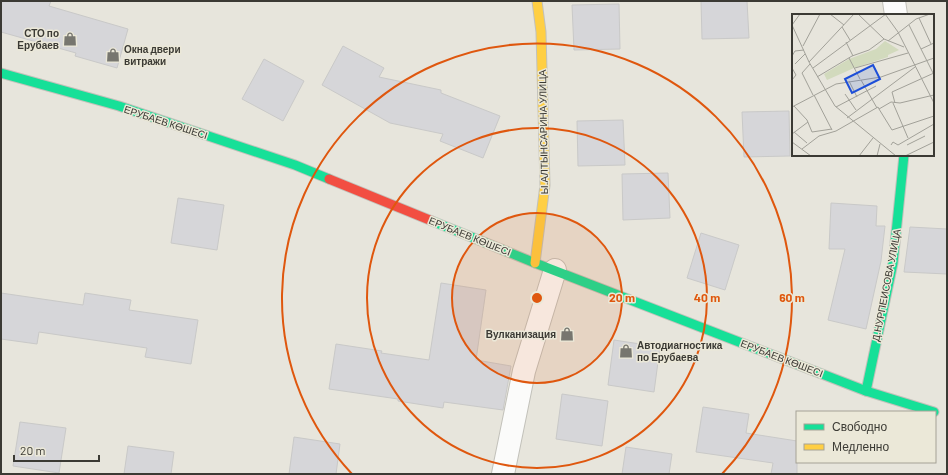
<svg xmlns="http://www.w3.org/2000/svg" width="948" height="475" viewBox="0 0 948 475" font-family="Barlow,sans-serif">
<style>
.building{fill:#d6d6d9;stroke:#c9c9c8}
.lines{fill:none;stroke-linecap:round;stroke-linejoin:round}
.street-casing{stroke:#c2c1ba;stroke-width:24}
.fast-casing{stroke:#c2c1ba;stroke-width:11}
.slow-casing{stroke:#c2c1ba;stroke-width:11}
.jam-casing{stroke:#c2c1ba;stroke-width:11}
.street{stroke:#fbfbfa;stroke-width:22}
.fast{stroke:#16e098;stroke-width:9}
.slow{stroke:#ffcf43;stroke-width:9}
.jam{stroke:#f24e42;stroke-width:9}
.ring{fill:none;stroke:#df570e;stroke-width:2}
.labels{text-anchor:middle;dominant-baseline:central;stroke-width:3;stroke-linejoin:round;paint-order:stroke}
.poi-label{font-size:10px;font-weight:bold;fill:#3b3a34;stroke:#ebe8d8;text-anchor:end}
.street-label{font-size:10px;fill:#3b3a34;stroke:#ebe8d8}
.inset-road{fill:none;stroke:#a2a199;stroke-width:1}
.view{fill:#1d4ed8;fill-opacity:0.15;stroke:#1d4ed8;stroke-width:2}
.inset-edge{fill:none;stroke:#3b3a34;stroke-width:2}
.centre{fill:#df570e;stroke:#ebe8d8;stroke-width:2}
.ring-label{font-size:12px;text-anchor:middle;font-weight:bold;fill:#df570e;stroke:#ebe8d8;stroke-width:3;stroke-linejoin:round;paint-order:stroke}
</style>
<rect width="100%" height="100%" fill="#e7e5dc"/>
<g class="building">
<polygon points="1,1 51,1 49,6 128,29 117,68 75,56 76,53 1,32"/>
<polygon points="701,1 747,1 749,38 702,39"/>
<polygon points="619,4 620,49 574,50 572,5"/>
<polygon points="343,46 384,68 379,77 441,90 441,93 500,116 483,158 440,141 443,134 390,123 322,85"/>
<polygon points="264,59 304,81 283,121 242,99"/>
<polygon points="789,111 790,156 744,157 742,112"/>
<polygon points="623,120 625,165 578,166 577,121"/>
<polygon points="668,173 670,218 623,220 622,174"/>
<polygon points="178,198 224,205 217,250 171,243"/>
<polygon points="831,203 877,206 876,226 885,226 881,261 866,329 828,320 845,249 829,249"/>
<polygon points="910,227 947,229 947,274 904,272"/>
<polygon points="701,233 739,245 725,290 687,278"/>
<polygon points="441,283 486,290 476,360 511,366 503,410 444,402 443,408 398,401 398,399 329,389 336,344 382,351 381,353 429,360"/>
<polygon points="1,293 83,305 85,293 131,300 129,310 198,320 191,364 145,357 147,348 39,332 37,344 1,339"/>
<polygon points="614,340 660,347 654,392 608,385"/>
<polygon points="562,394 608,401 602,446 556,439"/>
<polygon points="703,407 749,414 746,433 797,441 797,474 771,474 773,463 696,452"/>
<polygon points="20,422 66,428 59,473 13,466"/>
<polygon points="294,437 340,444 336,474 289,474"/>
<polygon points="128,446 174,452 171,474 124,474"/>
<polygon points="626,447 672,454 669,474 622,474"/>
</g>
<g class="lines">
<g class="street-casing">
<g id="street">
<polyline points="894,1 896,15"/>
<polyline points="503,474 524,371 555,270"/>
</g>
</g>
<g class="fast-casing">
<g id="fast">
<polyline points="1,73 119,106 295,165 329,179"/>
<polyline points="432,221 535,263 866,391 934,412"/>
<polyline points="866,391 893,263 904,155"/>
</g>
</g>
<g class="slow-casing">
<polyline id="slow" points="535,263 545,185 541,32 537,1"/>
</g>
<g class="jam-casing">
<polyline id="jam" points="329,179 432,221"/>
</g>
<use href="#street" class="street"/>
<use href="#fast" class="fast"/>
<use href="#slow" class="slow"/>
<use href="#jam" class="jam"/>
</g>
<circle cx="537" cy="298" r="85" fill="#df570e" fill-opacity=".12"/>
<g class="ring">
<circle cx="537" cy="298" r="85"/>
<circle cx="537" cy="298" r="170"/>
<path d="M352 474A255 255 0 1 1 722 474"/>
</g>
<defs>
<g id="shop-bare" transform="scale(1.08)"><path d="M-5-2.5h2.3a2.7 3.5 0 0 1 5.4 0H5L5.5 6h-11ZM-1.5-2.5h3a1.5 2.3 0 0 0-3 0Z" fill="#77766f" stroke="#ebe8d8" stroke-width="2.5" paint-order="stroke"/></g>
</defs>
<g fill-rule="evenodd">
<use href="#shop-bare" x="70" y="39"/>
<use href="#shop-bare" x="113" y="55"/>
<use href="#shop-bare" x="567" y="334"/>
<use href="#shop-bare" x="626" y="351"/>
</g>
<g class="labels">
<g class="poi-label">
<text x="59" y="33">СТО по<tspan x="59" dy="12">Ерубаев</tspan></text>
<text x="124" y="49" text-anchor="start">Окна двери<tspan x="124" dy="12">витражи</tspan></text>
<text x="556" y="334">Вулканизация</text>
<text x="637" y="345" text-anchor="start">Автодиагностика<tspan x="637" dy="12">по Ерубаева</tspan></text>
</g>
<g class="street-label">
<text transform="translate(166 122) rotate(18)">ЕРУБАЕВ КӨШЕСІ</text>
<text transform="translate(543 132) rotate(-91)">Ы.АЛТЫНСАРИНА УЛИЦА</text>
<text transform="translate(470 236) rotate(22)">ЕРУБАЕВ КӨШЕСІ</text>
<text transform="translate(886 285) rotate(-79)">Д.НУРПЕИСОВА УЛИЦА</text>
<text transform="translate(782 358) rotate(21)">ЕРУБАЕВ КӨШЕСІ</text>
</g>
</g>
<g transform="translate(792 14)">
<rect width="142" height="142" fill="#e7e5dc"/>
<path d="M93,27L107,36L96,41V43L62,54L35,66L32,60L57,45L84,35Z" fill="#d2dabd"/>
<path class="inset-road" d="M38,0L52,11M66,0L92,25L112,33M93,0L106,18L142,89M127,4L139,30M0,11L17,48L43,92L104,142M0,11L8,0M117,11L142,61M50,13L58,26M96,27L124,5L138,0M54,28L61,42M11,32L28,0M129,35L142,29M0,42L3,37L12,36M57,44L68,65M17,48L62,0M3,50L13,40M18,50L10,59L21,81M0,54L4,61L0,66M21,54L94,0M63,54L116,39M25,63L60,42L77,36L92,25M69,66L85,94M57,67L65,83M53,80L64,96M22,81L40,116M101,89L116,124M103,89L100,78L142,59M2,92L15,106L20,118L40,115M0,93L44,70L89,63L142,44M44,93L84,72M87,95L100,116L142,102M55,104L123,53M2,118L15,129M0,120L16,108M0,128L19,142M99,131L101,128L106,131L142,110M115,131L133,122M10,135L27,122L44,117L86,93L87,95L99,88L108,89L142,81M67,142L81,124M85,142L88,130M113,142L142,128"/>
<path class="view" d="M81,51L88,65L60,79L53,65Z"/>
<rect width="142" height="142" class="inset-edge"/>
</g>
<circle cx="537" cy="298" r="6" class="centre"/>
<g class="ring-label">
<text x="622" y="302">20 m</text>
<text x="707" y="302">40 m</text>
<text x="792" y="302">60 m</text>
</g>
<rect width="948" height="475" fill="none" stroke="#3b3a34" stroke-width="4"/>
<rect x="796" y="411" width="140" height="52" fill="#ebe8d8" stroke="#a5a296"/>
<rect x="804" y="424" width="20" height="6" fill="#16e098" stroke="#a5a296"/>
<text x="832" y="431" font-size="12" fill="#3b3a34">Свободно</text>
<rect x="804" y="444" width="20" height="6" fill="#ffcf43" stroke="#a5a296"/>
<text x="832" y="451" font-size="12" fill="#3b3a34">Медленно</text>
<path d="M14 455v6h85v-6" fill="none" stroke="#3b3a34" stroke-width="2"/>
<text x="20" y="455" font-size="12" fill="#3b3a34" stroke="#ebe8d8" stroke-width="3" paint-order="stroke">20 m</text>
</svg>
